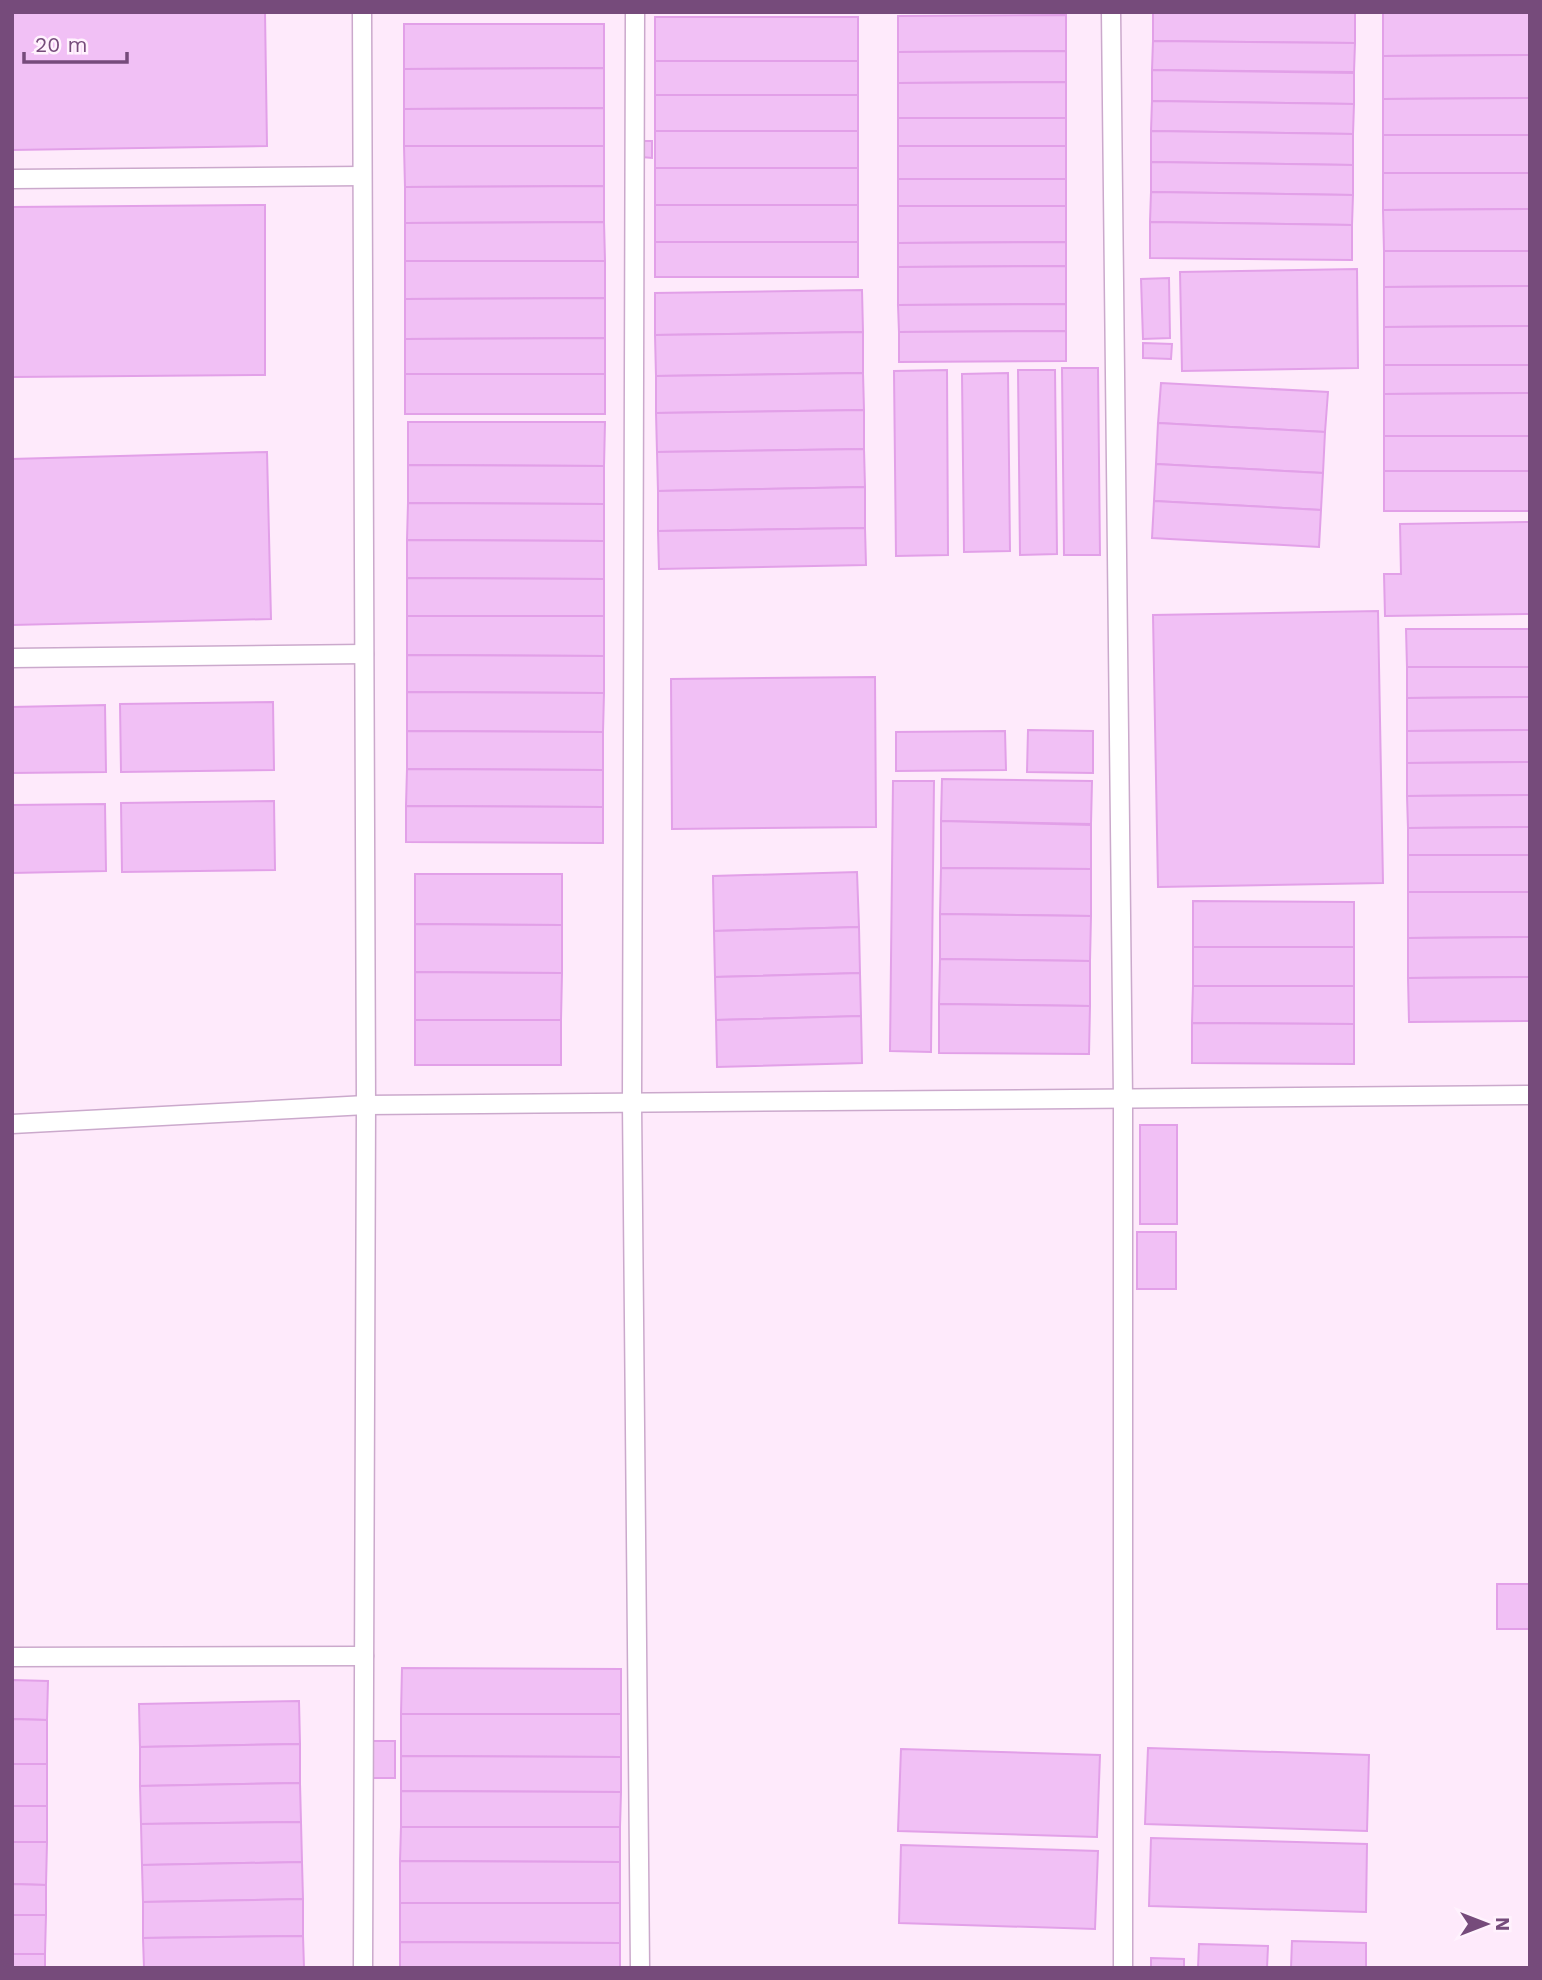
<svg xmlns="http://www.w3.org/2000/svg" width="1542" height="1980" viewBox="0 0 1542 1980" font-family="'Work Sans',sans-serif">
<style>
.building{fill:#f1c0f5;stroke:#e2a0e8;stroke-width:2}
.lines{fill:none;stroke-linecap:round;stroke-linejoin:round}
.service-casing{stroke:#cba9cc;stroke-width:21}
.service{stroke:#fff;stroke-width:18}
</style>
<rect width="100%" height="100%" fill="#feeafb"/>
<g class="building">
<polygon points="12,12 265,12 267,146 12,150"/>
<polygon points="1153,12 1355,12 1355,43 1153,41"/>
<polygon points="1383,12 1530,12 1530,55 1383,56"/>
<polygon points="1066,15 1066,51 898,52 898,16"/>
<rect x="655" y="17" width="203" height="44"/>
<polygon points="404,24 604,24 604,68 404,69"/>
<polygon points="1153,41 1355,43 1354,72 1152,70"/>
<polygon points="1066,51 1066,82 898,83 898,52"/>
<polygon points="1530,55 1530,98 1383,99 1383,56"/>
<rect x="655" y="61" width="203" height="34"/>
<polygon points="604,68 604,108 404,109 404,69"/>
<polygon points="1152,70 1354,73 1354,104 1152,101"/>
<polygon points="1066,82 1066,118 898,118 898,83"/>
<rect x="655" y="95" width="203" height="36"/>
<polygon points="1530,98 1530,135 1383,135 1383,99"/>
<polygon points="1152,101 1354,104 1353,134 1151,131"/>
<polygon points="604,108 604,146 404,146 404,109"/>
<rect x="898" y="118" width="168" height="28"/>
<rect x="655" y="131" width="203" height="37"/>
<polygon points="1151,131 1353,134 1353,165 1151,162"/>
<rect x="1383" y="135" width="147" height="38"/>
<polygon points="642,141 652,141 652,158 642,157"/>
<polygon points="404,146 604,146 604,186 405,187"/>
<rect x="898" y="146" width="168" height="33"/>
<polygon points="1151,162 1353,165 1353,195 1151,192"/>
<rect x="655" y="168" width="203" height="37"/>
<polygon points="1383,173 1530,173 1530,209 1383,210"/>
<rect x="898" y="179" width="168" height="27"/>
<polygon points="604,186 604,222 405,223 405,187"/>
<polygon points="1151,192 1353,195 1352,225 1150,222"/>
<polygon points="265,205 265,375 12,377 12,207"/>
<rect x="655" y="205" width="203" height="37"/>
<polygon points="898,206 1066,206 1066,242 898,243"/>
<polygon points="1530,209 1530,251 1384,251 1383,210"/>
<polygon points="604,222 605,261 405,261 405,223"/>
<polygon points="1150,222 1352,225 1352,260 1150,258"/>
<rect x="655" y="242" width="203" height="35"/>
<polygon points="1066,242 1066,266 898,267 898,243"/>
<polygon points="1384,251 1530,251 1530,286 1384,287"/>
<polygon points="405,261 605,261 605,298 405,299"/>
<polygon points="1066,266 1066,304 898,305 898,267"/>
<polygon points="1357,269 1358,368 1182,371 1180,272"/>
<polygon points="1169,278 1170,338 1143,339 1141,279"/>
<polygon points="1530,286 1530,326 1384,327 1384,287"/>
<polygon points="862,290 863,332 655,335 655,293"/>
<polygon points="605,298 605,338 405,339 405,299"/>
<polygon points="1066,304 1066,331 899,332 898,305"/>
<polygon points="1530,326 1530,365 1384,365 1384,327"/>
<polygon points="1066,331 1066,361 899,362 899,332"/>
<polygon points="863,332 863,373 656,376 655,335"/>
<polygon points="605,338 605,374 405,374 405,339"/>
<polygon points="1143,343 1172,344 1171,359 1143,358"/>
<polygon points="1384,365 1530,365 1530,393 1384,394"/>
<polygon points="1062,368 1098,368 1100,555 1064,555"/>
<polygon points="947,370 948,555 896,556 894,371"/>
<polygon points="1018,370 1055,370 1057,554 1020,555"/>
<polygon points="863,373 864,410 656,413 656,376"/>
<polygon points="1008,373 1010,551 964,552 962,374"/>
<rect x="405" y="374" width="200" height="40"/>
<polygon points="1161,383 1328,392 1325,432 1158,423"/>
<polygon points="1530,393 1530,436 1384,436 1384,394"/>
<polygon points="864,410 864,449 657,452 656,413"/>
<polygon points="408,422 605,422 604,466 408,465"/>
<polygon points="1158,423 1325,432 1323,473 1156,464"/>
<rect x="1384" y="436" width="146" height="35"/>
<polygon points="864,449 865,487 658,491 657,452"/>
<polygon points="267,452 271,619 12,625 12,459"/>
<polygon points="1156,464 1323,473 1321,510 1154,501"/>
<polygon points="408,465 604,466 604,504 408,503"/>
<rect x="1384" y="471" width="146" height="40"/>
<polygon points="865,487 865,528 658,531 658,491"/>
<polygon points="1154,501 1321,510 1319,547 1152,538"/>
<polygon points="408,503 604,504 604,541 407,540"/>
<polygon points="1530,522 1530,614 1385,616 1384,574 1401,574 1400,524"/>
<polygon points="865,528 866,565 659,569 658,531"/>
<polygon points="407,540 604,541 604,579 407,578"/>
<polygon points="407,578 604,579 604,616 407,616"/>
<polygon points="1378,611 1383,883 1158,887 1153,615"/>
<polygon points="407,616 604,616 604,656 407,655"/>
<polygon points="1406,629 1530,629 1530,667 1407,667"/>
<polygon points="407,655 604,656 604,693 407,692"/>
<polygon points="1407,667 1530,667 1530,697 1407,698"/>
<polygon points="875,677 876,827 672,829 671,679"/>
<polygon points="407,692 604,693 603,732 407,731"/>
<polygon points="1530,697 1530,730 1407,731 1407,698"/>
<polygon points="273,702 274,770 121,772 120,704"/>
<polygon points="105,705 106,772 12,773 12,707"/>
<polygon points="1028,730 1093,731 1093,773 1027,772"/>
<polygon points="1530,730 1530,762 1407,763 1407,731"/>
<polygon points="407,731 603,732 603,770 407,769"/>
<polygon points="1005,731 1006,770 896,771 896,732"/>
<polygon points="1530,762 1530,795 1407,796 1407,763"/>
<polygon points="407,769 603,770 603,807 406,806"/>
<polygon points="942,779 1092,781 1091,824 941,821"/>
<polygon points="893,781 934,781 931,1052 890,1051"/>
<polygon points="1530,795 1530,827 1408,828 1407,796"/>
<polygon points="274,801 275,870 122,872 121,803"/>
<polygon points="105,804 106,871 12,873 12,805"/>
<polygon points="406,806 603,807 603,843 406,842"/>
<polygon points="941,821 1091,825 1091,869 941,868"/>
<polygon points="1530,827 1530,855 1408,855 1408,828"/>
<rect x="1408" y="855" width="122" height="37"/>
<polygon points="941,868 1091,869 1091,916 940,914"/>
<polygon points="857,872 859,927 714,931 713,876"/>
<polygon points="415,874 562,874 562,925 415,924"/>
<polygon points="1408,892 1530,892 1530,937 1408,938"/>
<polygon points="1193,901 1354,902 1354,947 1193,947"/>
<polygon points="940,914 1091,916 1090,961 940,959"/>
<polygon points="415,924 562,925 562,973 415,972"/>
<polygon points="859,927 860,973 715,977 714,931"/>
<polygon points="1530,937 1530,977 1408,978 1408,938"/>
<rect x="1193" y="947" width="161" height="39"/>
<polygon points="940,959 1090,961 1090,1006 939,1004"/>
<polygon points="415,972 562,973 561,1020 415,1020"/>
<polygon points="860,973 861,1016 716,1020 715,977"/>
<polygon points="1530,977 1530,1021 1409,1022 1408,978"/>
<polygon points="1193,986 1354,986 1354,1024 1192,1023"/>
<polygon points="939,1004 1090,1006 1089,1054 939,1053"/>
<polygon points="861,1016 862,1063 717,1067 716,1020"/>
<rect x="415" y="1020" width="146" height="45"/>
<polygon points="1192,1023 1354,1024 1354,1064 1192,1063"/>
<rect x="1140" y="1125" width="37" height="99"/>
<rect x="1137" y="1232" width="39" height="57"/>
<rect x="1497" y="1584" width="33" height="45"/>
<polygon points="402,1668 621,1669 621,1714 401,1714"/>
<polygon points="12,1680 48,1681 47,1720 12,1719"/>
<polygon points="299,1701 300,1744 140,1747 139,1704"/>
<polygon points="401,1714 621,1714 621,1757 401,1756"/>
<polygon points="12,1719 47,1720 47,1764 12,1764"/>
<rect x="370" y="1741" width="25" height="37"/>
<polygon points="300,1744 300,1783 140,1786 140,1747"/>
<polygon points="1148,1748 1369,1755 1367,1831 1145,1824"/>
<polygon points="901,1749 1100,1755 1097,1837 898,1831"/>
<polygon points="401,1756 621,1757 621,1792 401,1791"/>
<rect x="12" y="1764" width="35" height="42"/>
<polygon points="300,1783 301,1822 141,1824 140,1786"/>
<polygon points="401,1791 621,1792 620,1827 401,1827"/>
<rect x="12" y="1806" width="35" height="36"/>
<polygon points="301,1822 302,1862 142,1865 141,1824"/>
<polygon points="401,1827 620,1827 620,1862 400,1861"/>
<polygon points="1151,1838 1367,1844 1366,1912 1149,1906"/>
<polygon points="12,1842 47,1842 46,1885 12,1884"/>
<polygon points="901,1845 1098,1851 1095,1929 899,1923"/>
<polygon points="400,1861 620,1862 620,1903 400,1903"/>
<polygon points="302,1862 303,1899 143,1902 142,1865"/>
<polygon points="12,1884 46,1885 46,1915 12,1915"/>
<polygon points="303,1899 303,1936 143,1938 143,1902"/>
<polygon points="400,1903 620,1903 620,1943 400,1942"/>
<polygon points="12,1915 46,1915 45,1954 12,1954"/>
<polygon points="303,1936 304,1968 144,1968 143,1938"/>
<polygon points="1292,1941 1366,1943 1366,1968 1291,1968"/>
<polygon points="400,1942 620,1943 620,1968 400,1968"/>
<polygon points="1199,1944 1268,1946 1267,1968 1198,1968"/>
<rect x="12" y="1954" width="33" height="14"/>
<polygon points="1151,1958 1184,1959 1184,1968 1151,1968"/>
</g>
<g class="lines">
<g class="service-casing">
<g id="service">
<polyline points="362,12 366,1105 363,1968"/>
<polyline points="635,12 632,1103 640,1968"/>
<polyline points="1111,12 1123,1098 1123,1968"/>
<polyline points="12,179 362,176"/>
<polyline points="12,658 364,654"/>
<polyline points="12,1124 366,1105 1530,1095"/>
<polyline points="12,1657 364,1656"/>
</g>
</g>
<use href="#service" class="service"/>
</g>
<rect width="1542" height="1980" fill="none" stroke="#764b7b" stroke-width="28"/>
<g transform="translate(1486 1924) rotate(90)" stroke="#fff2fd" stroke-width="5" paint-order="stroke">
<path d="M0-5L12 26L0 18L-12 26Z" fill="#764b7b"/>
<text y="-10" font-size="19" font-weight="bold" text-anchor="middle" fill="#764b7b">N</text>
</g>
<path d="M24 52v10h103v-10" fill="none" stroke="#764b7b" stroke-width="3.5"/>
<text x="35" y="52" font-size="21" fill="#764b7b" stroke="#fff2fd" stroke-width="5" paint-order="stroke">20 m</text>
</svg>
